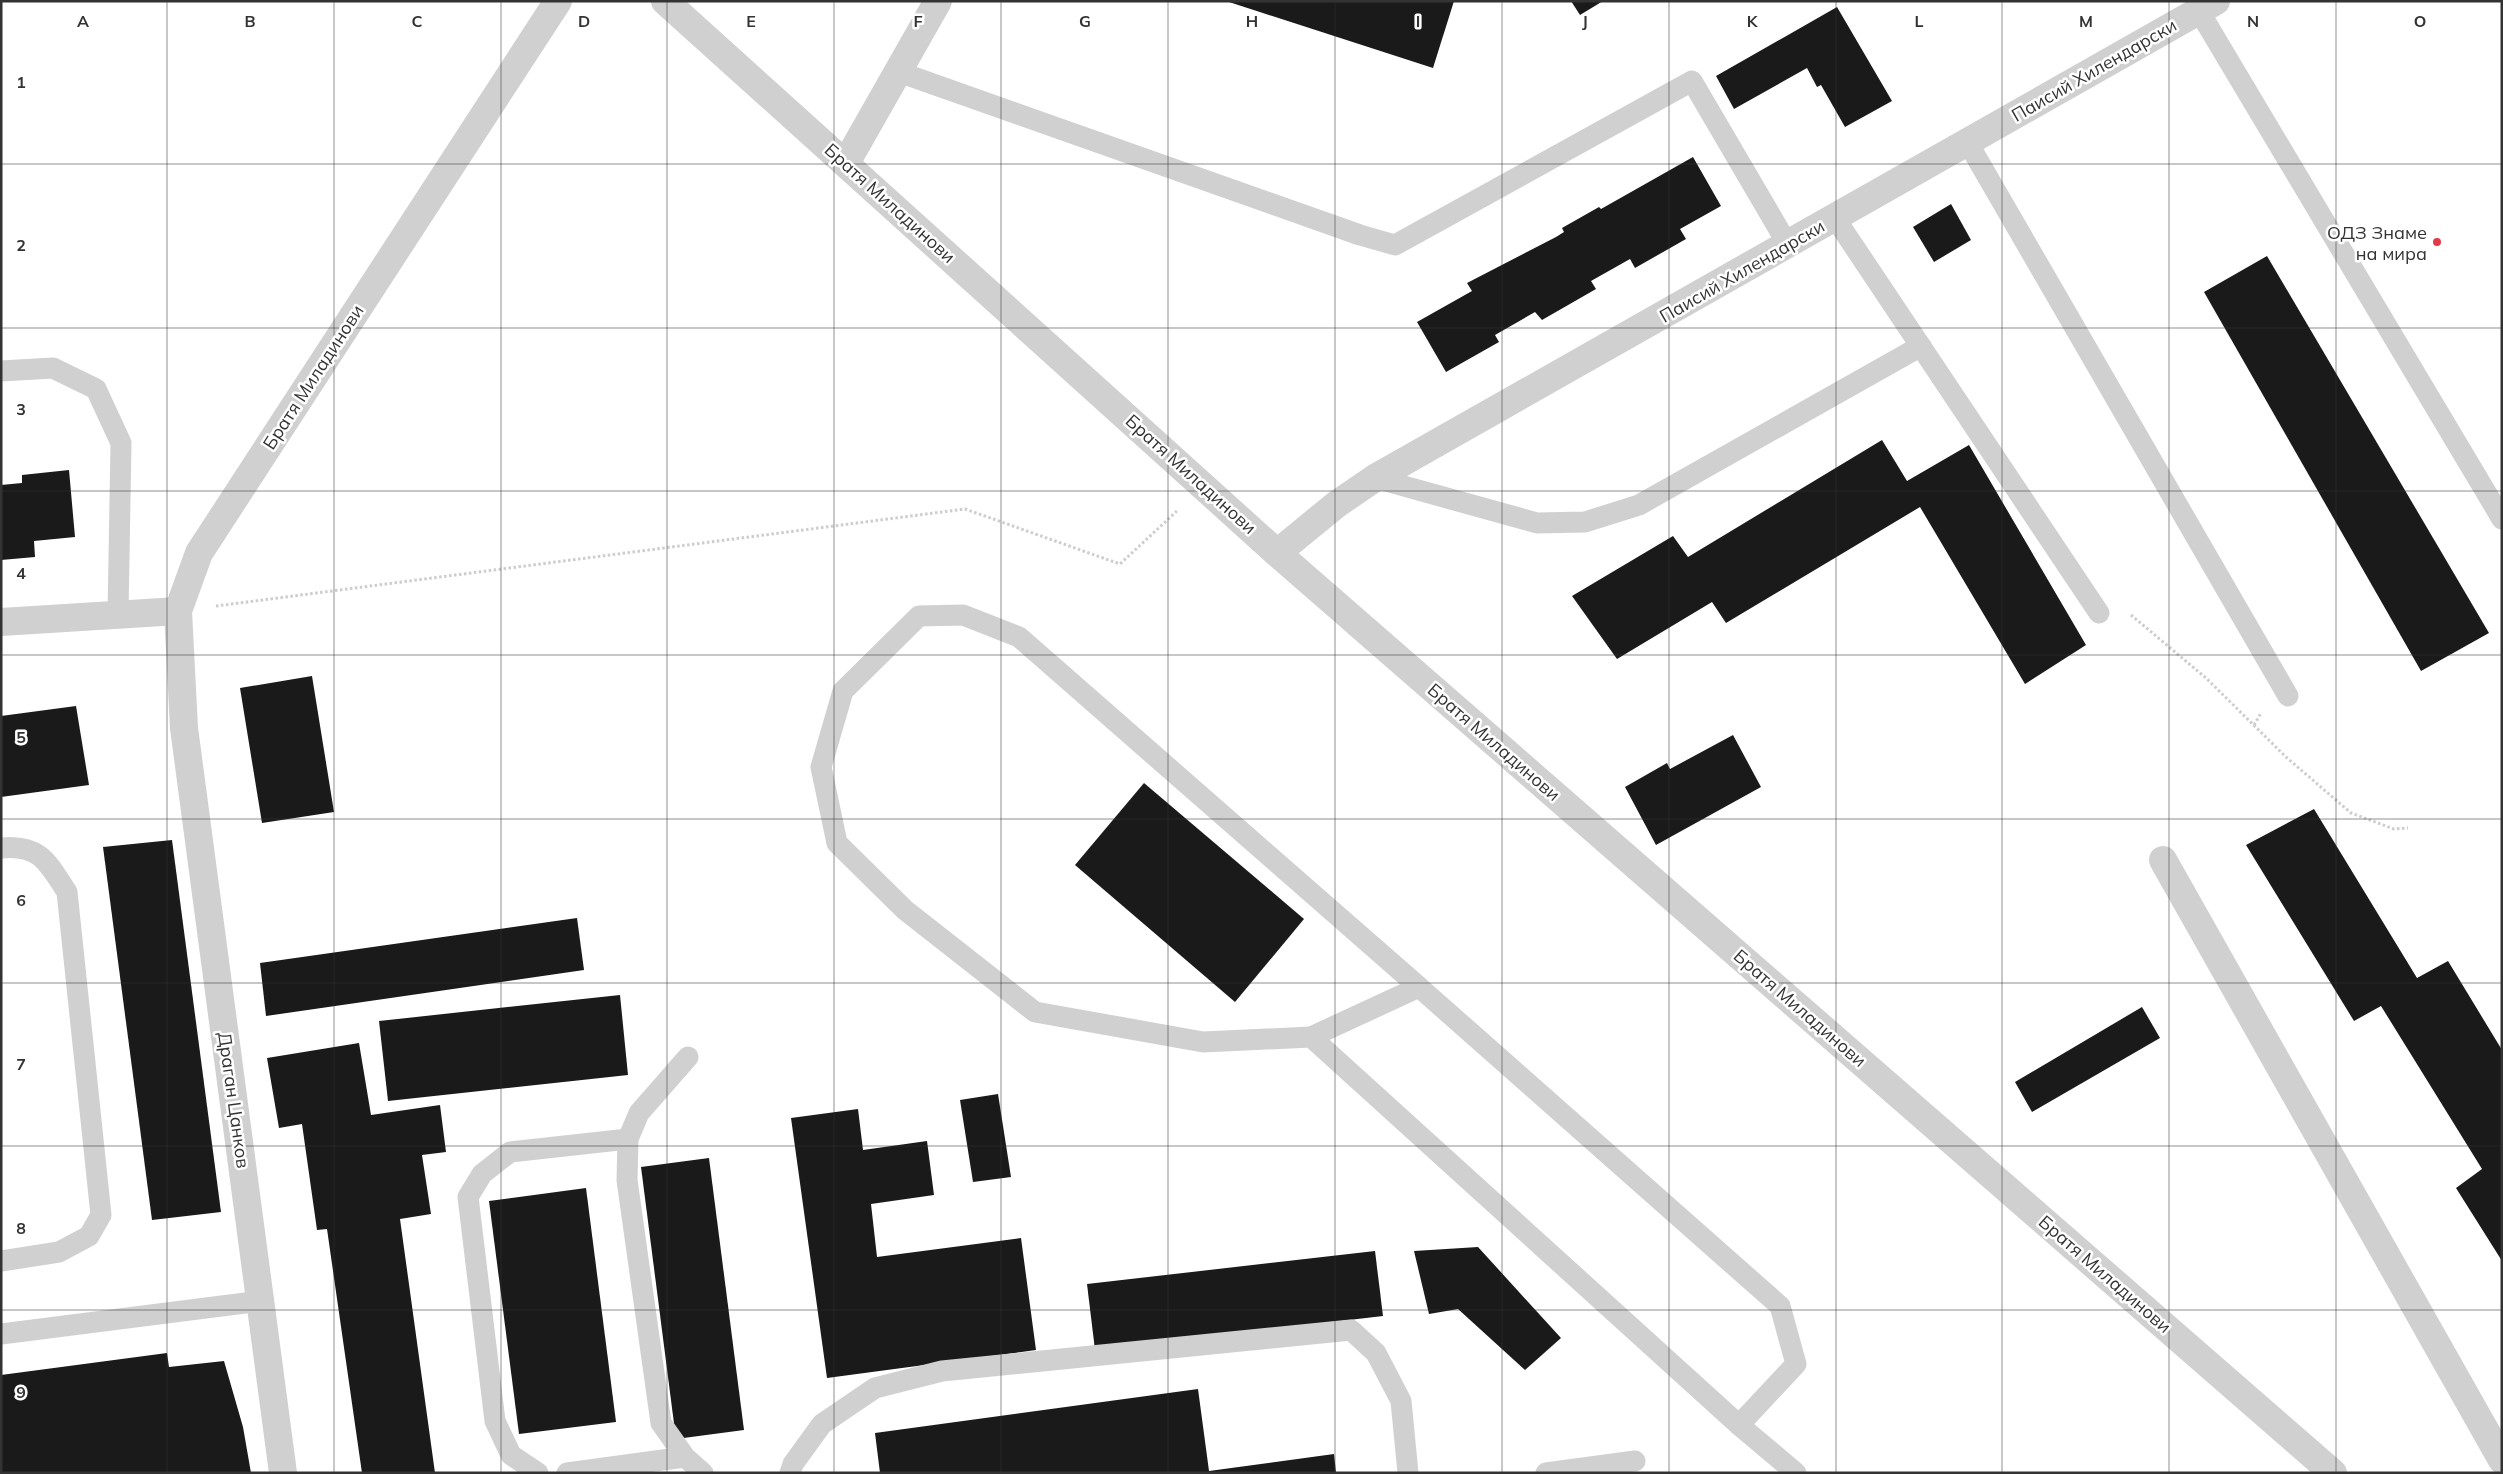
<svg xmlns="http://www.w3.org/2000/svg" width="2503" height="1474" viewBox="0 0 2503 1474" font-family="Mulish,sans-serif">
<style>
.building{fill:#1a1a1a}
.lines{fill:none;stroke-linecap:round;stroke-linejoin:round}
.path{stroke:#cdcdcd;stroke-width:3;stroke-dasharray:2.5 2.5;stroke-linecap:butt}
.lane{stroke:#d0d0d0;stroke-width:21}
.street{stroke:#d0d0d0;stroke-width:28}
.grid{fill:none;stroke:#333;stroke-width:1;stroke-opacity:0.55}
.poi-dot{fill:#e63946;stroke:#fff;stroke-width:2}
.labels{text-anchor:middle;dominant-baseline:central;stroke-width:5;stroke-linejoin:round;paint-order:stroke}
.street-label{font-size:18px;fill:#333;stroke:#fff}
.poi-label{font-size:18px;fill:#333;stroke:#fff;text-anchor:end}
.grid-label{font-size:16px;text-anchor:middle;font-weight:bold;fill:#333;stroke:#fff;stroke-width:5;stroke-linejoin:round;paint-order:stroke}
</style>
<rect width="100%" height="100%" fill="#fff"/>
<g class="building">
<polygon points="1226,1 1454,1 1433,68"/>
<polygon points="1571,1 1603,1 1580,15"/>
<polygon points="1837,7 1892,101 1845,127 1821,85 1817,87 1807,68 1734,109 1716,76"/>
<polygon points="1693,157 1721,206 1680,229 1686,239 1635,268 1630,259 1591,281 1596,289 1542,320 1535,312 1495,335 1499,342 1446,372 1417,322 1472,291 1467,283 1556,237 1564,232 1562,228 1599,207 1601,209"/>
<polygon points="1951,204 1971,240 1934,262 1913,227"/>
<polygon points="2267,256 2489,633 2421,671 2204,292"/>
<polygon points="1882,440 1907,481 1969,445 2086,645 2025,684 1920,507 1726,623 1712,602 1617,659 1572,596 1673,536 1688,557"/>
<polygon points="69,470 75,537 34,541 35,557 1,560 1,485 22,483 22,475"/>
<polygon points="312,676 334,812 262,823 240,688"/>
<polygon points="76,706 89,785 1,797 1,716"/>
<polygon points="1733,735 1761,787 1656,845 1625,787 1667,763 1670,769"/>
<polygon points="1144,783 1304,919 1235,1002 1075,865"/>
<polygon points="2314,809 2417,978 2448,961 2502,1050 2502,1261 2456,1188 2482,1169 2381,1006 2354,1021 2246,845"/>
<polygon points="172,840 221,1212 152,1220 103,847"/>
<polygon points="577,918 584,970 266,1016 260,963"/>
<polygon points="620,995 628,1075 388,1101 379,1021"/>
<polygon points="2142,1007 2160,1038 2032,1112 2015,1082"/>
<polygon points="359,1043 371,1115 440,1105 446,1152 422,1155 431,1214 400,1219 435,1473 362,1473 327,1229 317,1230 302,1124 279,1128 267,1058"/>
<polygon points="998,1094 1011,1177 973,1182 960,1100"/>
<polygon points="858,1109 863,1150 927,1141 934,1195 871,1204 877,1257 1021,1238 1036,1350 827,1378 791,1118"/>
<polygon points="709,1158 744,1430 676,1439 641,1167"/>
<polygon points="586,1188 616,1422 519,1434 489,1201"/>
<polygon points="1478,1247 1561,1338 1525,1370 1458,1309 1429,1314 1414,1251"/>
<polygon points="1375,1251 1383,1316 1095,1350 1087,1284"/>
<polygon points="167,1353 169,1367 224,1361 243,1427 251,1473 1,1473 1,1375"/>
<polygon points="1198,1389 1209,1471 1334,1454 1336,1473 880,1473 875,1433"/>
</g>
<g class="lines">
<g class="path">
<polyline points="216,606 965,509 1120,564 1178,510"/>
<polyline points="2131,615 2206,678 2286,757 2351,813 2394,829 2408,828"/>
<polyline points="2254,725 2261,713"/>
</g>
<g class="lane">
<polyline points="2199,11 2502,519"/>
<polyline points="899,72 1360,235 1395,245 1692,81 1788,245"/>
<polyline points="1968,143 2288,696"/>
<polyline points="1835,218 2099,613"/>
<polyline points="1,371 53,368 96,389 121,443 118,614"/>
<polyline points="1375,478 1537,523 1585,522 1639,505 1921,346"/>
<path d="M1,848C40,844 48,863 67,892L101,1215L89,1236L59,1252L1,1261"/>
<polyline points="1419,987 1019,637 963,615 919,616 843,691 821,767 837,843 905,910 1035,1012 1203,1042 1311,1037 1739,1425 1796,1473"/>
<polyline points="1311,1037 1419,987 1780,1306 1796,1364 1739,1425"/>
<polyline points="688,1057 639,1113 628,1139 627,1180 661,1423 685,1457 703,1473"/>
<polyline points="1,1334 261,1301"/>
<polyline points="538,1473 511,1455 495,1421 468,1197 482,1174 510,1152 628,1139"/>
<polyline points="567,1473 685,1457"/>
<polyline points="790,1473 793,1464 822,1424 875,1388 942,1371 1351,1330 1376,1353 1401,1401 1408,1473"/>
<polyline points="1546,1473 1635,1461"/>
</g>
<g class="street">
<polyline points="665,1 1277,553 2333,1473"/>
<polyline points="846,163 938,1"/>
<polyline points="1277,553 1337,504 1375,478 2216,1"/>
<polyline points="1,622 178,611"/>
<polyline points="2163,860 2502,1460"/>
<polyline points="283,1473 184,728 178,611 199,553 558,1"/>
</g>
</g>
<path class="grid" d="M167,1V1473M334,1V1473M501,1V1473M667,1V1473M834,1V1473M1001,1V1473M1168,1V1473M1335,1V1473M1502,1V1473M1669,1V1473M1836,1V1473M2002,1V1473M2169,1V1473M2336,1V1473M1,164H2502M1,328H2502M1,491H2502M1,655H2502M1,819H2502M1,983H2502M1,1146H2502M1,1310H2502"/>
<circle class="poi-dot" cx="2437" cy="242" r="5"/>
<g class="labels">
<g class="street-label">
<text transform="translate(2094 70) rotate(-30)">Паисий Хилендарски</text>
<text transform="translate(890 203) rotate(42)">Братя Миладинови</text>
<text transform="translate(1742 271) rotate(-30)">Паисий Хилендарски</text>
<text transform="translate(313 377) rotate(-57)">Братя Миладинови</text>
<text transform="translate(1191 474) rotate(42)">Братя Миладинови</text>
<text transform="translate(1494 742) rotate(41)">Братя Миладинови</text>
<text transform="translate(1800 1008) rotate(41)">Братя Миладинови</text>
<text transform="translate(234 1100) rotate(82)">Драган Цанков</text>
<text transform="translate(2105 1274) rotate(41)">Братя Миладинови</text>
</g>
<g class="poi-label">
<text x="2427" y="232">ОДЗ Знаме<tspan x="2427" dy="21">на мира</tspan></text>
</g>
</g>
<g class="grid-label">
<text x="83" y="27">A</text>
<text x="250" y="27">B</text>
<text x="417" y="27">C</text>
<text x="584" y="27">D</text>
<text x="751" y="27">E</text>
<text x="918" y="27">F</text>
<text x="1085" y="27">G</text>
<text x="1252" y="27">H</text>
<text x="1418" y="27">I</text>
<text x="1585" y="27">J</text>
<text x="1752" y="27">K</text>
<text x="1919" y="27">L</text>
<text x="2086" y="27">M</text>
<text x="2253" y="27">N</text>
<text x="2420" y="27">O</text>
<text x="21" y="88">1</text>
<text x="21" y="251">2</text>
<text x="21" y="415">3</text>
<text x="21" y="579">4</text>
<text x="21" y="743">5</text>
<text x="21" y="906">6</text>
<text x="21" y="1070">7</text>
<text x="21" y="1234">8</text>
<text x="21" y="1398">9</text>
</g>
<rect width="2503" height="1474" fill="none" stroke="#333333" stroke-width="5"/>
</svg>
